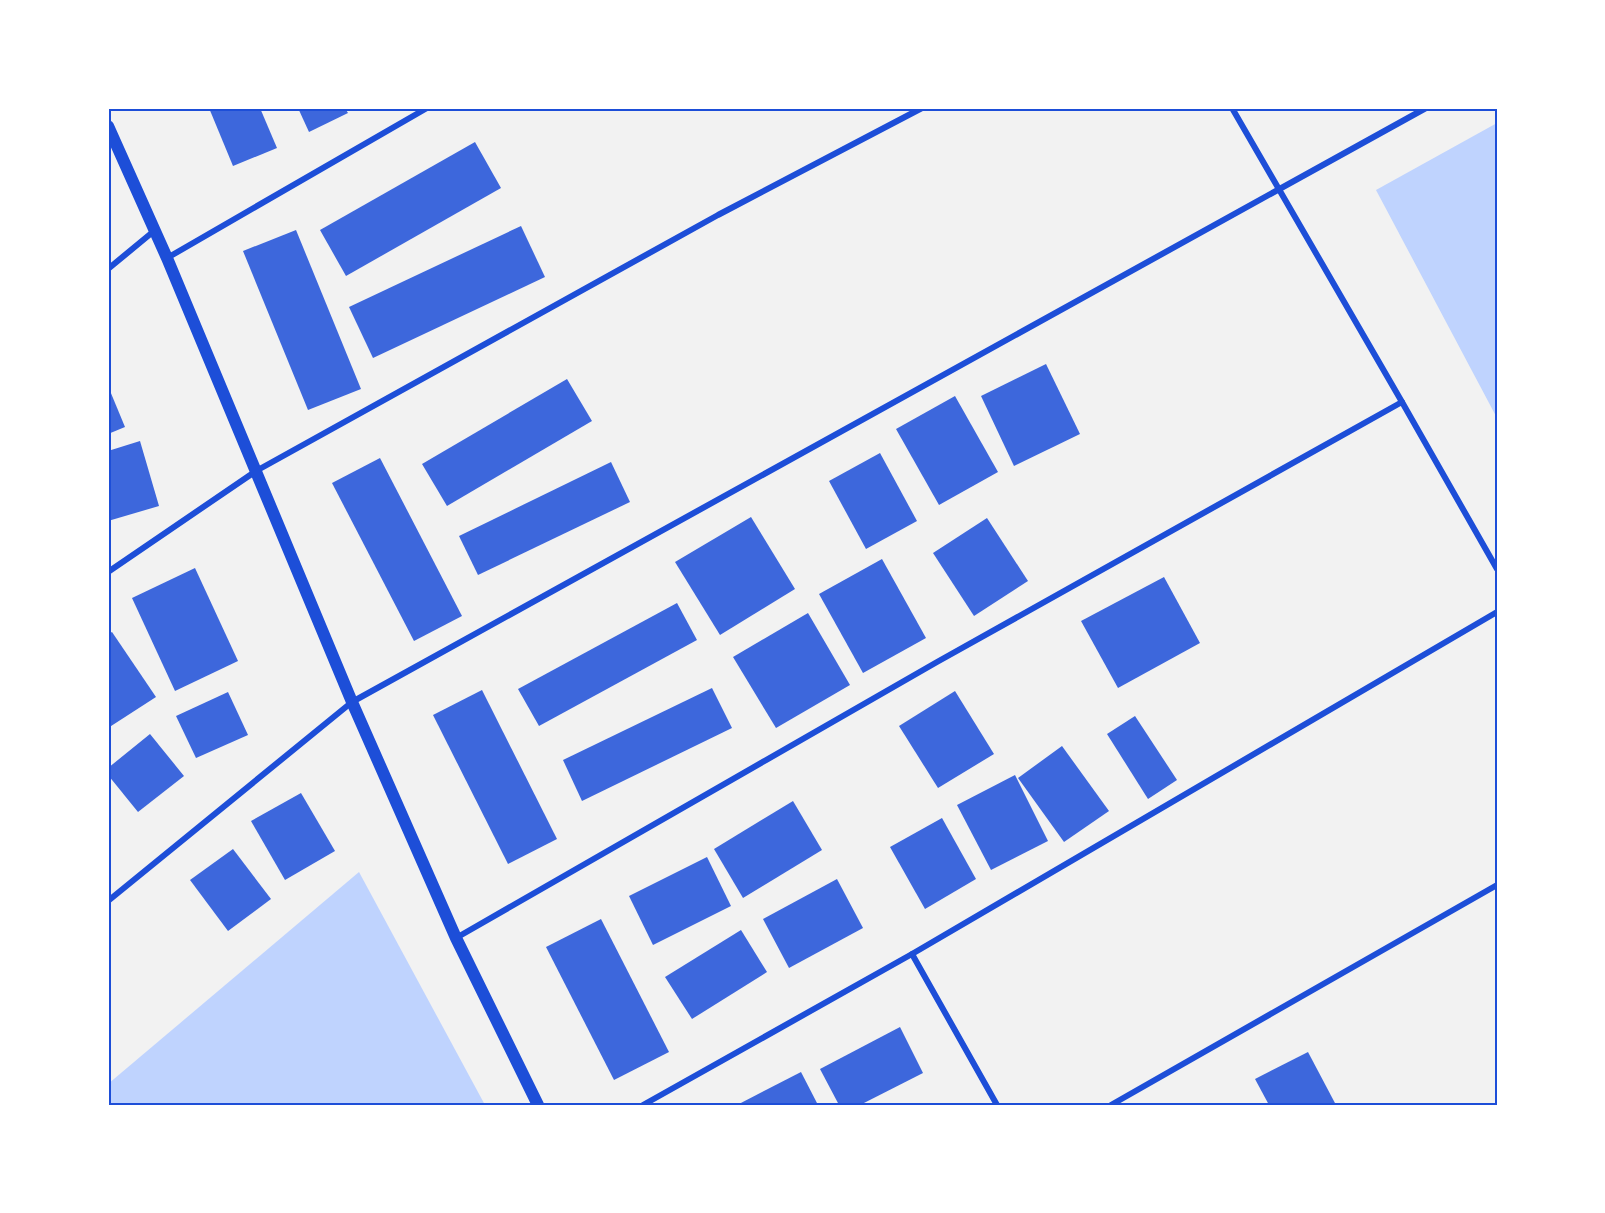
<svg xmlns="http://www.w3.org/2000/svg" width="1605" height="1213" viewBox="0 0 1605 1213" font-family="'Sofia Sans Condensed',sans-serif">
<style>
.water{fill:#bfd3fe}
.building{fill:#3d67dc}
.lines{fill:none;stroke-linecap:round;stroke-linejoin:round}
.minor{stroke:#1d4ed8;stroke-width:6}
.secondary{stroke:#1d4ed8;stroke-width:12}
.neatline{fill:none;stroke:#1d4ed8;stroke-width:2}
</style>
<rect width="100%" height="100%" fill="#f2f2f2"/>
<g class="water">
<polygon points="1497,123 1497,418 1376,190"/>
<polygon points="359,872 485,1105 108,1105 108,1084"/>
</g>
<g class="building">
<polygon points="209,108 260,108 277,148 233,166"/>
<polygon points="298,108 345,108 348,113 309,132"/>
<polygon points="475,142 501,188 346,276 320,230"/>
<polygon points="521,226 545,277 373,358 349,307"/>
<polygon points="296,230 361,389 308,410 243,251"/>
<polygon points="1046,364 1080,434 1014,466 981,396"/>
<polygon points="567,379 592,421 447,506 422,464"/>
<polygon points="108,386 125,427 108,434"/>
<polygon points="955,396 998,472 939,505 896,429"/>
<polygon points="140,441 159,506 108,521 108,451"/>
<polygon points="880,453 917,521 866,549 829,481"/>
<polygon points="380,458 462,616 414,641 332,483"/>
<polygon points="611,462 630,502 478,575 459,536"/>
<polygon points="751,517 795,589 720,635 675,562"/>
<polygon points="987,518 1028,581 974,616 933,553"/>
<polygon points="882,559 926,638 863,673 819,594"/>
<polygon points="195,568 238,661 175,691 132,598"/>
<polygon points="1164,577 1200,643 1118,688 1081,621"/>
<polygon points="677,603 697,640 539,726 518,689"/>
<polygon points="808,613 850,685 776,728 733,657"/>
<polygon points="112,632 156,697 108,728 108,634"/>
<polygon points="712,688 732,728 582,801 563,760"/>
<polygon points="482,690 557,839 508,864 433,715"/>
<polygon points="955,691 994,754 938,788 899,726"/>
<polygon points="228,692 248,735 196,758 176,716"/>
<polygon points="1135,716 1177,780 1148,799 1107,734"/>
<polygon points="150,734 184,776 138,812 108,775 108,768"/>
<polygon points="1062,746 1109,811 1064,842 1018,778"/>
<polygon points="1015,775 1048,841 991,870 957,805"/>
<polygon points="301,793 335,851 285,880 251,821"/>
<polygon points="793,801 822,850 743,898 714,849"/>
<polygon points="942,818 976,879 925,909 890,847"/>
<polygon points="233,849 271,899 228,931 190,880"/>
<polygon points="707,857 731,906 653,945 629,896"/>
<polygon points="837,879 863,928 789,968 763,919"/>
<polygon points="601,919 669,1052 614,1080 546,947"/>
<polygon points="741,930 767,972 692,1019 665,977"/>
<polygon points="900,1027 923,1073 860,1105 839,1105 820,1069"/>
<polygon points="1308,1052 1336,1105 1269,1105 1255,1079"/>
<polygon points="801,1072 818,1105 737,1105"/>
</g>
<g class="lines">
<g class="minor">
<polyline points="1232,108 1402,402 1497,569"/>
<polyline points="167,258 427,108"/>
<polyline points="108,269 154,231"/>
<polyline points="108,572 256,471 718,215 922,108"/>
<polyline points="108,901 352,702 1426,108"/>
<polyline points="456,938 937,662 1402,402"/>
<polyline points="912,954 997,1105"/>
<polyline points="643,1105 912,954 1497,612"/>
<polyline points="1111,1105 1497,885"/>
</g>
<polyline class="secondary" points="108,126 167,258 352,702 456,938 538,1105"/>
</g>
<rect width="1605" height="1213" fill="none" stroke="#ffffff" stroke-width="219"/>
<rect x="110" y="110" width="1386" height="994" class="neatline"/>
</svg>
